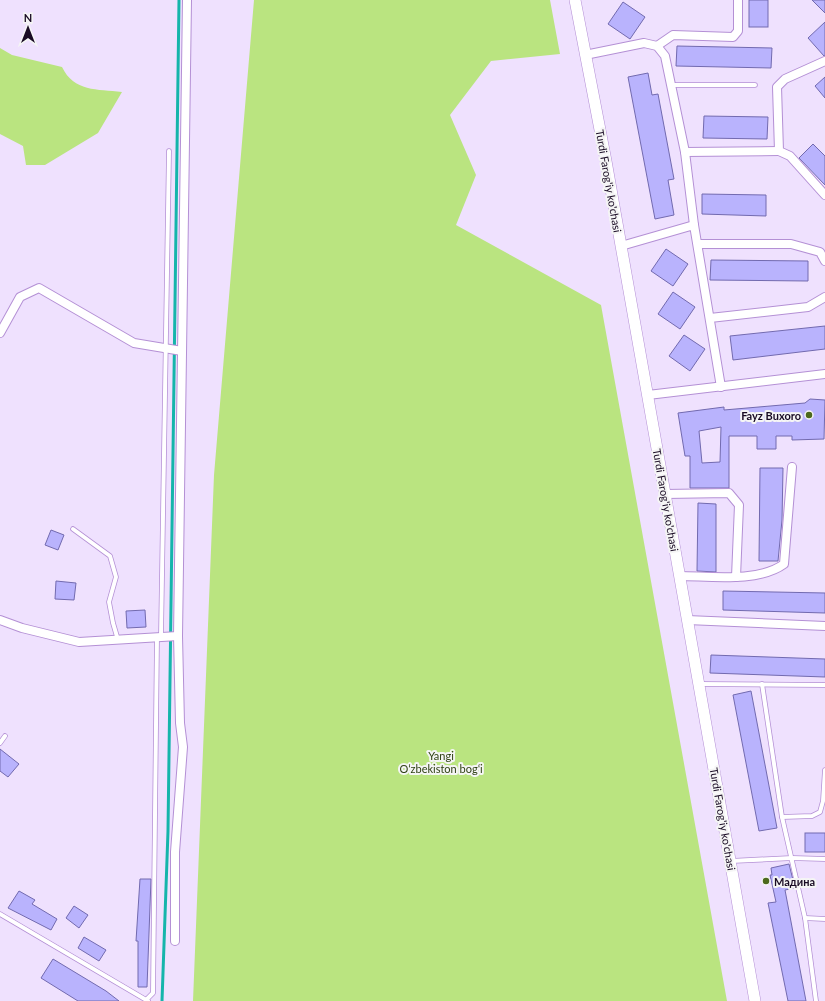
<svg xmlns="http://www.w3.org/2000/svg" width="825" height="1001" viewBox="0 0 825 1001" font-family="Lato,sans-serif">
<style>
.green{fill:#bae480}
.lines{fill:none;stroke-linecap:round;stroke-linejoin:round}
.stream{stroke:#15b5ab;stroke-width:3}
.building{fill:#b9b3fd;stroke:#726aaf;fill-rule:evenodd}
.service-casing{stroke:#b490d5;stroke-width:5.5}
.minor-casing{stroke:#b490d5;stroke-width:10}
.secondary-casing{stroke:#b490d5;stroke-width:12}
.service{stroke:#fff;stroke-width:4}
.minor{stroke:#fff;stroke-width:8}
.secondary{stroke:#fff;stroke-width:11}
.poi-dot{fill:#4c691d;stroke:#f5f5f5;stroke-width:1.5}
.labels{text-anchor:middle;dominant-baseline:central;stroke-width:4;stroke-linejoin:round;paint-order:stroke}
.street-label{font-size:11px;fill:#190b24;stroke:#f5f5f5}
.poi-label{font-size:11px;font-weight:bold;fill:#190b24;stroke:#f5f5f5;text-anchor:end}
.park-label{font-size:11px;fill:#2f4014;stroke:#f5f5f5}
</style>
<rect width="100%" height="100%" fill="#efe1fe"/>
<g class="green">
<polygon points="254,0 550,0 560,54 491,61 450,115 476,175 456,225 601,305 727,1001 193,1001 214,475"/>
<path d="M0,48L12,55L62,67C74,92 97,89 122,92L98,133L45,165H26L23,146L0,134Z"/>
</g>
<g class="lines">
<polyline class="stream" points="162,1001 168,831 179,0"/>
</g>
<g class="building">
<rect x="749" y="0" width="19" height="27"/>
<polygon points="812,0 825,0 825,13"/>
<polygon points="623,2 645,17 630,39 608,24"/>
<polygon points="825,22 825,56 824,56 808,38"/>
<polygon points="677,46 772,48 771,68 676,66"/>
<polygon points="648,73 652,95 658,94 674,179 668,180 674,215 655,219 628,77"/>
<polygon points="825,77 825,98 815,86"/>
<polygon points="704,116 768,117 767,139 703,138"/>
<polygon points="813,144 825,156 825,185 799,158"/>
<polygon points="702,194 766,195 766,216 702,214"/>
<polygon points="666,249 688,264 673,286 651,271"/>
<polygon points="711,260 808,261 808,281 710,280"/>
<polygon points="673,292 695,307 680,329 658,314"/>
<polygon points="825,326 825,349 733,360 730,336"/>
<polygon points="684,335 705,349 690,371 669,356"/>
<path d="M810,399L825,400L824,439L792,440V436H776V449H757V436H729V488H690V456H685L678,413L724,407V410L805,403ZM721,427L720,462L702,463L699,431Z"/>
<polygon points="760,468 783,468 782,520 778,561 759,561"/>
<polygon points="698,503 716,504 716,572 697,571"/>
<polygon points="51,530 64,535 58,550 45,545"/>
<polygon points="56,581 76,583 74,600 55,599"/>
<polygon points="723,591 825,593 825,613 723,610"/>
<polygon points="145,610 146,627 127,628 126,611"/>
<polygon points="711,655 825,659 825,677 710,673"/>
<polygon points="751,691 777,828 759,831 733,695"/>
<polygon points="0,749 19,764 8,777 0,771"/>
<rect x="805" y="833" width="20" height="19"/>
<polygon points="789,864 795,888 785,890 806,1001 788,1001 768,903 776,902 770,875 772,875 771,868"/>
<polygon points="140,879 151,879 147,987 138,987 138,941 136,941"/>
<polygon points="19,891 35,900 32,904 57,919 51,930 8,908"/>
<polygon points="74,906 88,915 79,928 66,918"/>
<polygon points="84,937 106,950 99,961 78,948"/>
<polygon points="53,959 106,991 119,1001 78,1001 41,978"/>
</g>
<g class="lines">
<g class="service-casing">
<g id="service">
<polyline points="670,85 755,85"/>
<polyline points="73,529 110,556 116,577 109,602 113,623 118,640"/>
<polyline points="161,636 169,151"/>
<polyline points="700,684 825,685"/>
<polyline points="762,684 782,817 805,918 816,1001"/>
<polyline points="0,743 5,736"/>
<polyline points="782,817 812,816 820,812 823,801 825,770"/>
<polyline points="731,861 792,858 825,859"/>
<polyline points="0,914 148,1001"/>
<polyline points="805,918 825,919"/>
<polyline points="147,999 153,993 157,636"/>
</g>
</g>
<g class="minor-casing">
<g id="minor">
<polyline points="657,46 673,35 733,37 738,31 738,0"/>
<polyline points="585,55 644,43 657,46 665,56 685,152 694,225"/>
<polyline points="825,61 785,79 777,87 779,151 790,156 825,195"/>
<polyline points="685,152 779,151"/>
<polyline points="698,244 791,244 820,252 825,261"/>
<polyline points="621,246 694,225 721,387"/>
<polyline points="710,318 808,307 825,297"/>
<polyline points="0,333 20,297 39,288 134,343 182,351"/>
<polyline points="648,395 825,374"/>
<polyline points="665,494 729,493 739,505 736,577"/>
<path d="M679,576C709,576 758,583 784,564L792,467"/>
<polyline points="0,620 22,628 79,642 178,636"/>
<polyline points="687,620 825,626"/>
<polyline points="175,941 175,852 183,747 180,723 178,636 187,0"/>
</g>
</g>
<g class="secondary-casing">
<polyline id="secondary" points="575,0 606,161 755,1001"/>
</g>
<use href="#service" class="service"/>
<use href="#minor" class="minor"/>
<use href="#secondary" class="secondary"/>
</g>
<g class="poi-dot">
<circle cx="809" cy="415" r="4"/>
<circle cx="766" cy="881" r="4"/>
</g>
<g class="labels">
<g class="street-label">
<text transform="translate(609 181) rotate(80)">Turdi Farog'iy ko'chasi</text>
<text transform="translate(666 500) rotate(80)">Turdi Farog'iy ko'chasi</text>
<text transform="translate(723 819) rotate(80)">Turdi Farog'iy ko'chasi</text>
</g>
<g class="poi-label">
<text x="801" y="415">Fayz Buxoro</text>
<text x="774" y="881" text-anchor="start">Мадина</text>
</g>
<g class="park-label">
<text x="441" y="755">Yangi<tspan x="441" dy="13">Oʻzbekiston bogʻi</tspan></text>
</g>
</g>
<g transform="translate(28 28)" stroke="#f5f5f5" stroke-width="3" paint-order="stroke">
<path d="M0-3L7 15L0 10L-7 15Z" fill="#190b24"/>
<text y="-6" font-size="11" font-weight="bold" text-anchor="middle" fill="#190b24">N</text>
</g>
</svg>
